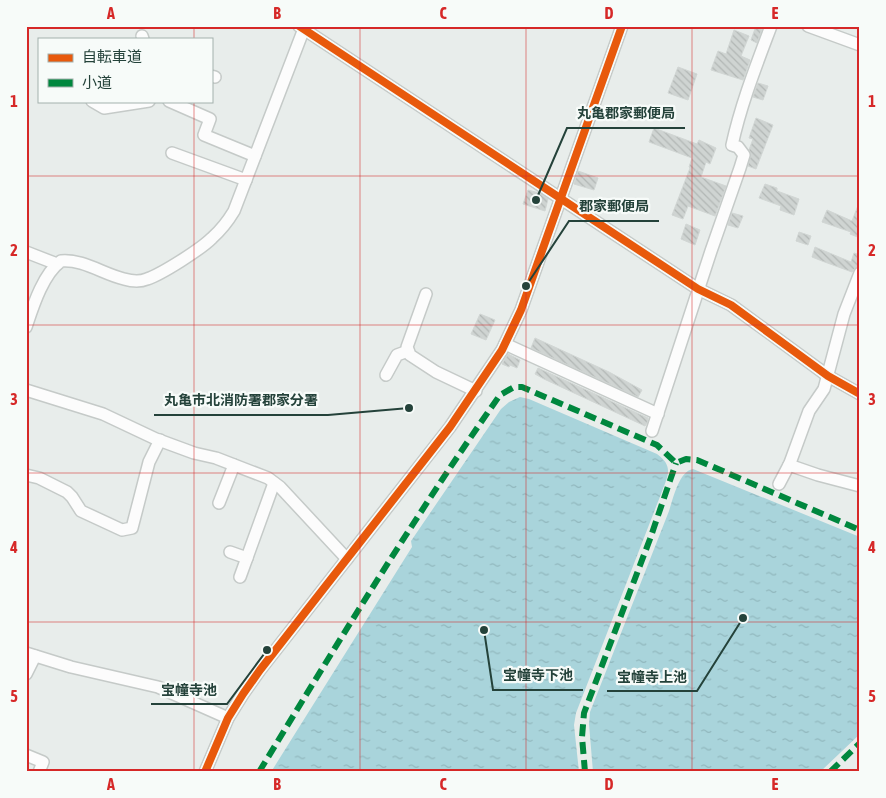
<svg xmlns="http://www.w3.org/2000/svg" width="886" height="798" viewBox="0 0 886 798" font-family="'Asap Condensed','Noto Sans JP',sans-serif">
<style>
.water{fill:url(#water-ripples)}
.building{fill:url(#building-back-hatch);stroke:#d1d6d4}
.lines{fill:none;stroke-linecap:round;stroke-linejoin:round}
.minor-casing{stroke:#c5cac8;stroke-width:14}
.minor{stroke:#fcfcfc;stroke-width:11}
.quiet{stroke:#00873e;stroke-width:6;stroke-dasharray:12 6;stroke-linecap:butt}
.cycleway-casing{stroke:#f7fbf9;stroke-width:11}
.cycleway{stroke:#e8590c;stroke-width:8}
.grid{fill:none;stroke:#d62828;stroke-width:1;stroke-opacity:0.55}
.leader{fill:none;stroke:#24423a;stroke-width:2}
.callout-dot{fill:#24423a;stroke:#f7fbf9;stroke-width:2}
.callout-label{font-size:14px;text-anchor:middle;font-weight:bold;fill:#24423a;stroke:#f7fbf9;stroke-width:4.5;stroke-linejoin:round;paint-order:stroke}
.neatline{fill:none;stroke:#d62828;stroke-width:2}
.grid-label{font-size:16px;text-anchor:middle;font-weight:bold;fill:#d62828}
</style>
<defs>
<pattern id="water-ripples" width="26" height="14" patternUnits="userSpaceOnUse" patternTransform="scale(1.25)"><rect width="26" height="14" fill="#a9d4db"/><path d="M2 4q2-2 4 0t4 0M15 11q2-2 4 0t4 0" fill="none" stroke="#91b7bd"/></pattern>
<pattern id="building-back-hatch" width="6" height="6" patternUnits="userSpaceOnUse" patternTransform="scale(1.25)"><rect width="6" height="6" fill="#cfd4d2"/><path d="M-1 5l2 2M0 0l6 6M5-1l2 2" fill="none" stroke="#b2b7b5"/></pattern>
</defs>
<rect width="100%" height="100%" fill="#e8edeb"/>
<g class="water">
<path d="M520,397L529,399L657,454C675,467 667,477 661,494L576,713L574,725L579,772H271L412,547L411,541L501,409L509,402Z"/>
<path d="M693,469L860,537V734L820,772H593L589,724L590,712L669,511C673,499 679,471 693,469Z"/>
</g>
<g class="building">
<polygon points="756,26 763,26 757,43 751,40"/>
<polygon points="734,30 749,36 741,56 750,60 743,80 711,70 718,51 726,54"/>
<polygon points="678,67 697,74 688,100 668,93"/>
<polygon points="758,83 768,86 763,100 753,97"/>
<polygon points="756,118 773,125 756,169 748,166 751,154 749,150 753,139 749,138"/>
<polygon points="654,128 697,144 699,140 716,148 710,164 706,162 701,177 726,186 715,216 688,206 683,219 672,215 690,168 689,167 692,158 649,142"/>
<polygon points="578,171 598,178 594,190 574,184"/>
<polygon points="765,184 777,188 777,191 799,199 794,215 780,210 781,206 759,198"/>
<polygon points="528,190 539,193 548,199 545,211 523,204"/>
<polygon points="859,203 860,238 850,234 851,232 822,222 827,210 852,221"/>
<polygon points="732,213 743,216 738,228 728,225"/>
<polygon points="686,224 700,230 695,245 681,239"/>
<polygon points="799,232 811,236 808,245 796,241"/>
<polygon points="815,247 851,262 854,253 860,255 860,266 855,268 852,272 822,261 812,257"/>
<polygon points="480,314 495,320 486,340 471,334"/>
<polygon points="535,338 609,372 642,390 638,397 531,348"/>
<polygon points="508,354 520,360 517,368 510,365 509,367 502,364"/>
<polygon points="538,368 648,418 647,423 645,426 544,379 535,374"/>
</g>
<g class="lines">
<g class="minor-casing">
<g id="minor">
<polyline points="299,26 698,289 731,305 828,376 860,394"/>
<polyline points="808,26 860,45"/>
<polyline points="142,36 143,39"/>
<polyline points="211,76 215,77"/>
<polyline points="92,101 104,108 149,101"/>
<polyline points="169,101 210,119 204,135 255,156"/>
<polyline points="172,153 246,180"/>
<polyline points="26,252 57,264"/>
<polyline points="426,294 407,347 410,355 436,372 476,391"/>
<path d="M26,327C33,306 43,274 61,261C83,259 103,274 124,279C131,281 140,282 147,279C162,274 201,249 212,238C221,230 228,221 234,211L305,26"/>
<polyline points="505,344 658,414"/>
<polyline points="386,375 397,355 408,351"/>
<polyline points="26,390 103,414 156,439 194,453 216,458 268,478 280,487 347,559"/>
<path d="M652,431L711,251L740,168L744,155L738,147L732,145C741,104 756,66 771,26"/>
<polyline points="789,465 818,475 860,486"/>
<polyline points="26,475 39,478 67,492 72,497 81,511 122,530 132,528 149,462 160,440"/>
<polyline points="779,484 790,463 809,411 824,389 844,314 860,273"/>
<polyline points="219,503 234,465"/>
<polyline points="230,552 247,558"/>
<polyline points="240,577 274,483"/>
<polyline points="26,653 71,667 158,687 228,718"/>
<polyline points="26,674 35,656"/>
<polyline points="26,755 43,762 39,772"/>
<polyline points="205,772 228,718 243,694 260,670 450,427 502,350 521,310 622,26"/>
</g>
</g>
<use href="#minor" class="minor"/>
<g class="quiet">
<path d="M259,772C337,644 414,517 500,395L514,387H522L657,445L676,463L686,459L697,460L860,530"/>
<polyline points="585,772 582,737 584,713 650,539 676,463"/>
<polyline points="830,772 860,743"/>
</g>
<g class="cycleway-casing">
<g id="cycleway">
<polyline points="299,26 698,289 731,305 828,376 860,394"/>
<polyline points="205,772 228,718 243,694 260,670 450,427 502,350 521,310 622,26"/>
</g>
</g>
<use href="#cycleway" class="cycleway"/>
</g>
<path class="grid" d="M194,26V39M360,26V772M526,26V772M692,26V772M194,101V772M26,176H860M26,325H860M26,473H860M26,622H860"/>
<path class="leader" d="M536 200L567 128H685M526 286L569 221H659M409 408L328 415H154M484 630L493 690H583M743 618L697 691H607M267 650L227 704H151"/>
<g class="callout-dot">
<circle cx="536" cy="200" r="5"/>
<circle cx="526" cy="286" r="5"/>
<circle cx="409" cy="408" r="5"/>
<circle cx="484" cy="630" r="5"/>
<circle cx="743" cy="618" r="5"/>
<circle cx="267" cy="650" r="5"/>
</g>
<g class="callout-label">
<text x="626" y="118">丸亀郡家郵便局</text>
<text x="614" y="211">郡家郵便局</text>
<text x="241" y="405">丸亀市北消防署郡家分署</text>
<text x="538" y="680">宝幢寺下池</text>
<text x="652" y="682">宝幢寺上池</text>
<text x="189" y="695">宝幢寺池</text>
</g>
<rect width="886" height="798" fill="none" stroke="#f7fbf9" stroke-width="55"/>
<rect x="38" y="38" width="175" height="65" fill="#f7fbf9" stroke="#a3b1ad"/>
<rect x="48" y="54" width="25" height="8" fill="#e8590c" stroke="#a3b1ad"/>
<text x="82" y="62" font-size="15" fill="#24423a">自転車道</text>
<rect x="48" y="79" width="25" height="8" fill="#00873e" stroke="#a3b1ad"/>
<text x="82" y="88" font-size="15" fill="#24423a">小道</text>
<rect x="28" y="28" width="830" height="742" class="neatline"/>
<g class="grid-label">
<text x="111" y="19">A</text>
<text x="277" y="19">B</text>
<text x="443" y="19">C</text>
<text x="609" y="19">D</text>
<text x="775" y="19">E</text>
<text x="14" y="107">1</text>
<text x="872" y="107">1</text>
<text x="14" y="256">2</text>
<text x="872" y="256">2</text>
<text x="14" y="405">3</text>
<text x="872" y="405">3</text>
<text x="14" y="553">4</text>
<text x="872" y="553">4</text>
<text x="14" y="702">5</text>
<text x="872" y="702">5</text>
<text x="111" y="790">A</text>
<text x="277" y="790">B</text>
<text x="443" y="790">C</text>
<text x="609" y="790">D</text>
<text x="775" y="790">E</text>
</g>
</svg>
